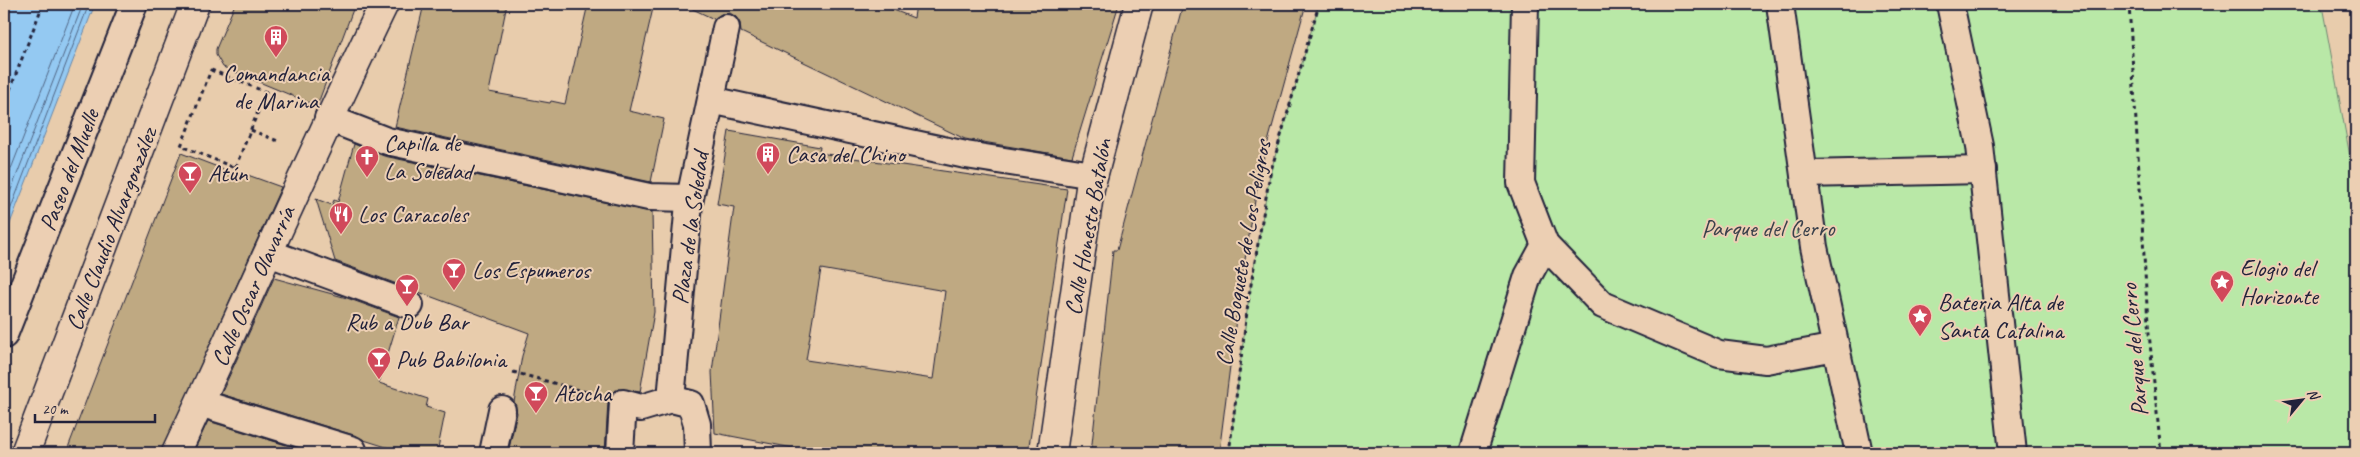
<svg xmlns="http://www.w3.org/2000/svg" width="2360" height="457" viewBox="0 0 2360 457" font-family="Caveat,sans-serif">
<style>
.green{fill:#b9e8a7;stroke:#6e8571}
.water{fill:#94c9f2;stroke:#6686a9}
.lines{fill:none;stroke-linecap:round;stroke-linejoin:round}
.shore{stroke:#506584;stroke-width:1}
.building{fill:#bfa982;stroke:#22223b;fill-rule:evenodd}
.pedestrian-casing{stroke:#22223b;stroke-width:30}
.minor-casing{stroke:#22223b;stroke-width:31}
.path{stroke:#22223b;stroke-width:3;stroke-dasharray:4 4;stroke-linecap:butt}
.pedestrian{stroke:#eccfb3;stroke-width:26}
.minor{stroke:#eccfb3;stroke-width:28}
.labels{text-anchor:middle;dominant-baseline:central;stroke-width:4;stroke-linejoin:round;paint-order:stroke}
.poi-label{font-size:24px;fill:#22223b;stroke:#eccfb3;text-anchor:start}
.street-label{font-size:24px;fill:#22223b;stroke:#eccfb3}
.park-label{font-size:24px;fill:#39404b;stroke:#eccfb3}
</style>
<rect width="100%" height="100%" fill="#e8ccac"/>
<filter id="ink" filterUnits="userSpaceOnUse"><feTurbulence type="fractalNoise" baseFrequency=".02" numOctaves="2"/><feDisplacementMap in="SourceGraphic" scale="10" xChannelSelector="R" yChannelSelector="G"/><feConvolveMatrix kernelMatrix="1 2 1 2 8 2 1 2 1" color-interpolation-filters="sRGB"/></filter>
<g filter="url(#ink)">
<polygon class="green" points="1319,4 2317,4 2323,11 2356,189 2356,453 1229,453 1249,296 1270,174"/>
<polygon class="water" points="4,4 95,4 4,239"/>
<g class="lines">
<g class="shore">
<polyline points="4,187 75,4"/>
<polyline points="4,208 83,4"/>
<polyline points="4,226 89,4"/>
</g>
</g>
<g class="building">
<polygon points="235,4 355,4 317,106 223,67 216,55 216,49"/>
<polygon points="424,4 507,4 489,92 550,103 551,101 565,104 588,4 654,4 629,111 664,119 651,182 395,127"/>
<polygon points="682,4 878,4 914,18 916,4 1119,4 1072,157 965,139 741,32 740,23 736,17 730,13 721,14 714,19"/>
<polygon points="1183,4 1306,4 1260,171 1239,295 1219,453 1091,453 1113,250 1117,250"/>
<path d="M729,131L820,147L819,153L1067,189L1028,453H819L715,433L712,372L734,207L717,204ZM821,269L945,291L933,379L806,360Z"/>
<polygon points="354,144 384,156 652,212 654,312 640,392 619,389 611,394 608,402 605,453 508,453 517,413 514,402 522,356 529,333 335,261 316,199 332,205 334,200 338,202"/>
<polygon points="181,153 244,177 245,174 281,187 161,453 66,453"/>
<polygon points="274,278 347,298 399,317 379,383 428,399 426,407 445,413 437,453 405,453 364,440 357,436 221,394"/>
<polygon points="208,421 312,453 193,453"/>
</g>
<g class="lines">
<g class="pedestrian-casing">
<g id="pedestrian">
<polyline points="1525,4 1521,183 1545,245 1603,305 1719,354 1766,360 1836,347"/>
<polyline points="1780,4 1814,247 1859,453"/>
<polyline points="1950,4 1980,146 2013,453"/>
<polyline points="711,100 966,155 1093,175"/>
<polyline points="328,118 387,141 649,197 689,198"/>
<polyline points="1804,174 1983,170"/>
<polyline points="269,253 410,305"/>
<polyline points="4,335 134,4"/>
<polyline points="671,399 691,404 697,424 698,453"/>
<polyline points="200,403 353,450"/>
<polyline points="493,453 502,410"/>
<polyline points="620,453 623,403 641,408 671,399 689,203 726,28"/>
<polyline points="1473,453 1528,276 1545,245"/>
</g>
</g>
<g class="minor-casing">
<g id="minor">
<polyline points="25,453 195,4"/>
<path d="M176,453C246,304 312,152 384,4"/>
<polyline points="1052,453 1090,188 1139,4"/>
</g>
</g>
<g class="path">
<polyline points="2129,4 2148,323 2161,453"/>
<polygon points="211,70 266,92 235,168 181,146"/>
<polyline points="4,105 43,4"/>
<polyline points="251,130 280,142"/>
<polyline points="513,372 590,393"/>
<polyline points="1229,453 1249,296 1270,174 1319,4"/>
</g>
<use href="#pedestrian" class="pedestrian"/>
<use href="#minor" class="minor"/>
</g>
</g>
<defs>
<g id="building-pin" transform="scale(1.25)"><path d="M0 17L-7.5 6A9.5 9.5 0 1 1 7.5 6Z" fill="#d1495b" stroke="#eccfb3"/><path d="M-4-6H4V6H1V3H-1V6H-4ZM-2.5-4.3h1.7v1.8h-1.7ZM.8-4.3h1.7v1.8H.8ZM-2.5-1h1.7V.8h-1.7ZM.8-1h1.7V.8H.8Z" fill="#fff"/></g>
<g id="church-pin" transform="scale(1.25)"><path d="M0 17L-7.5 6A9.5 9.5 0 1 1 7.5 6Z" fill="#d1495b" stroke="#eccfb3"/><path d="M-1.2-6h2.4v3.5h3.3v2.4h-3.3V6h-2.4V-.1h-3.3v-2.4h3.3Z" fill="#fff"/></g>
<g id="bar-pin" transform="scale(1.25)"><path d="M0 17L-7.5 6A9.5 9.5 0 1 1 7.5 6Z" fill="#d1495b" stroke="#eccfb3"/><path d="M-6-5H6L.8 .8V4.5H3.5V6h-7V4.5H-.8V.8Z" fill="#fff"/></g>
<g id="restaurant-pin" transform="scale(1.25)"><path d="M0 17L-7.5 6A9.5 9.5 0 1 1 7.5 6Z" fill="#d1495b" stroke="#eccfb3"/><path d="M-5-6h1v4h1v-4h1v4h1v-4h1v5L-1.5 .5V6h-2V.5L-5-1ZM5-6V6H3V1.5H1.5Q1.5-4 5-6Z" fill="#fff"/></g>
<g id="sight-pin" transform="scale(1.25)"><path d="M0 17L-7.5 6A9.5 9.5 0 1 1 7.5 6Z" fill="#d1495b" stroke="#eccfb3"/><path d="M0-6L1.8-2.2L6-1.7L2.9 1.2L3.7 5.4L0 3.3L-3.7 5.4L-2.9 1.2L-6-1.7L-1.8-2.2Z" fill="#fff"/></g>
</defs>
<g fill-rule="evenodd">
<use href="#building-pin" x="276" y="37"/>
<use href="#building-pin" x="768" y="154"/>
<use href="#church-pin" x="367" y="157"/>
<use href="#bar-pin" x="190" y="173"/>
<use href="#restaurant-pin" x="341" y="214"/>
<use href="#bar-pin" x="454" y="270"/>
<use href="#sight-pin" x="2222" y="282"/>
<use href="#bar-pin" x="407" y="286"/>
<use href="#sight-pin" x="1920" y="316"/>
<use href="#bar-pin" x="379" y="359"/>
<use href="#bar-pin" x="536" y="393"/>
</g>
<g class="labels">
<g class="poi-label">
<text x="276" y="73" text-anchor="middle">Comandancia<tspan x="276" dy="28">de Marina</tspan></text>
<text x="384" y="143">Capilla de<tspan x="384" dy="28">La Soledad</tspan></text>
<text x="786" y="154">Casa del Chino</text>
<text x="208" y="173">Atún</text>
<text x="358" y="214">Los Caracoles</text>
<text x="2240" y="268">Elogio del<tspan x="2240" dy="28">Horizonte</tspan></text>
<text x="472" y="270">Los Espumeros</text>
<text x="1938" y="302">Bateria Alta de<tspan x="1938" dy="28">Santa Catalina</tspan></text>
<text x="407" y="322" text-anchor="middle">Rub a Dub Bar</text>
<text x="396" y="359">Pub Babilonia</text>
<text x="554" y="393">Atocha</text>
</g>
<g class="street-label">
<text transform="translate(69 170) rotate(-69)">Paseo del Muelle</text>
<text transform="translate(1088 227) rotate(-80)">Calle Honesto Batalón</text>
<text transform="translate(690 228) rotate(-82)">Plaza de la Soledad</text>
<text transform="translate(111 229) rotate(-69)">Calle Claudio Alvargonzález</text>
<text transform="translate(1243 253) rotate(-80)">Calle Boquete de Los Peligros</text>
<text transform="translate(253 286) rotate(-66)">Calle Oscar Olavarría</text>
<text transform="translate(2134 350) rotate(-95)">Parque del Cerro</text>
</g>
<g class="park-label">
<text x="1768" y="228">Parque del Cerro</text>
</g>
</g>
<rect width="2360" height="457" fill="none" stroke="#eccfb3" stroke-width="20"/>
<rect x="10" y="10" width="2340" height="437" fill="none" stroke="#22223b" stroke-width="2" filter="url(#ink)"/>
<g transform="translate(2302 400) rotate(61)" stroke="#eccfb3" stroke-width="4" paint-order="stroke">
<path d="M0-4L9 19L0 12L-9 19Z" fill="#22223b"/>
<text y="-8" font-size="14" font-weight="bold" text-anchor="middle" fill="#22223b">N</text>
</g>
<path d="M35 414v8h120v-8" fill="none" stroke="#22223b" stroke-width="2.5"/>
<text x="42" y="414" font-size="15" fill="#22223b" stroke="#eccfb3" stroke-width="4" paint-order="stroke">20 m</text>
</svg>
